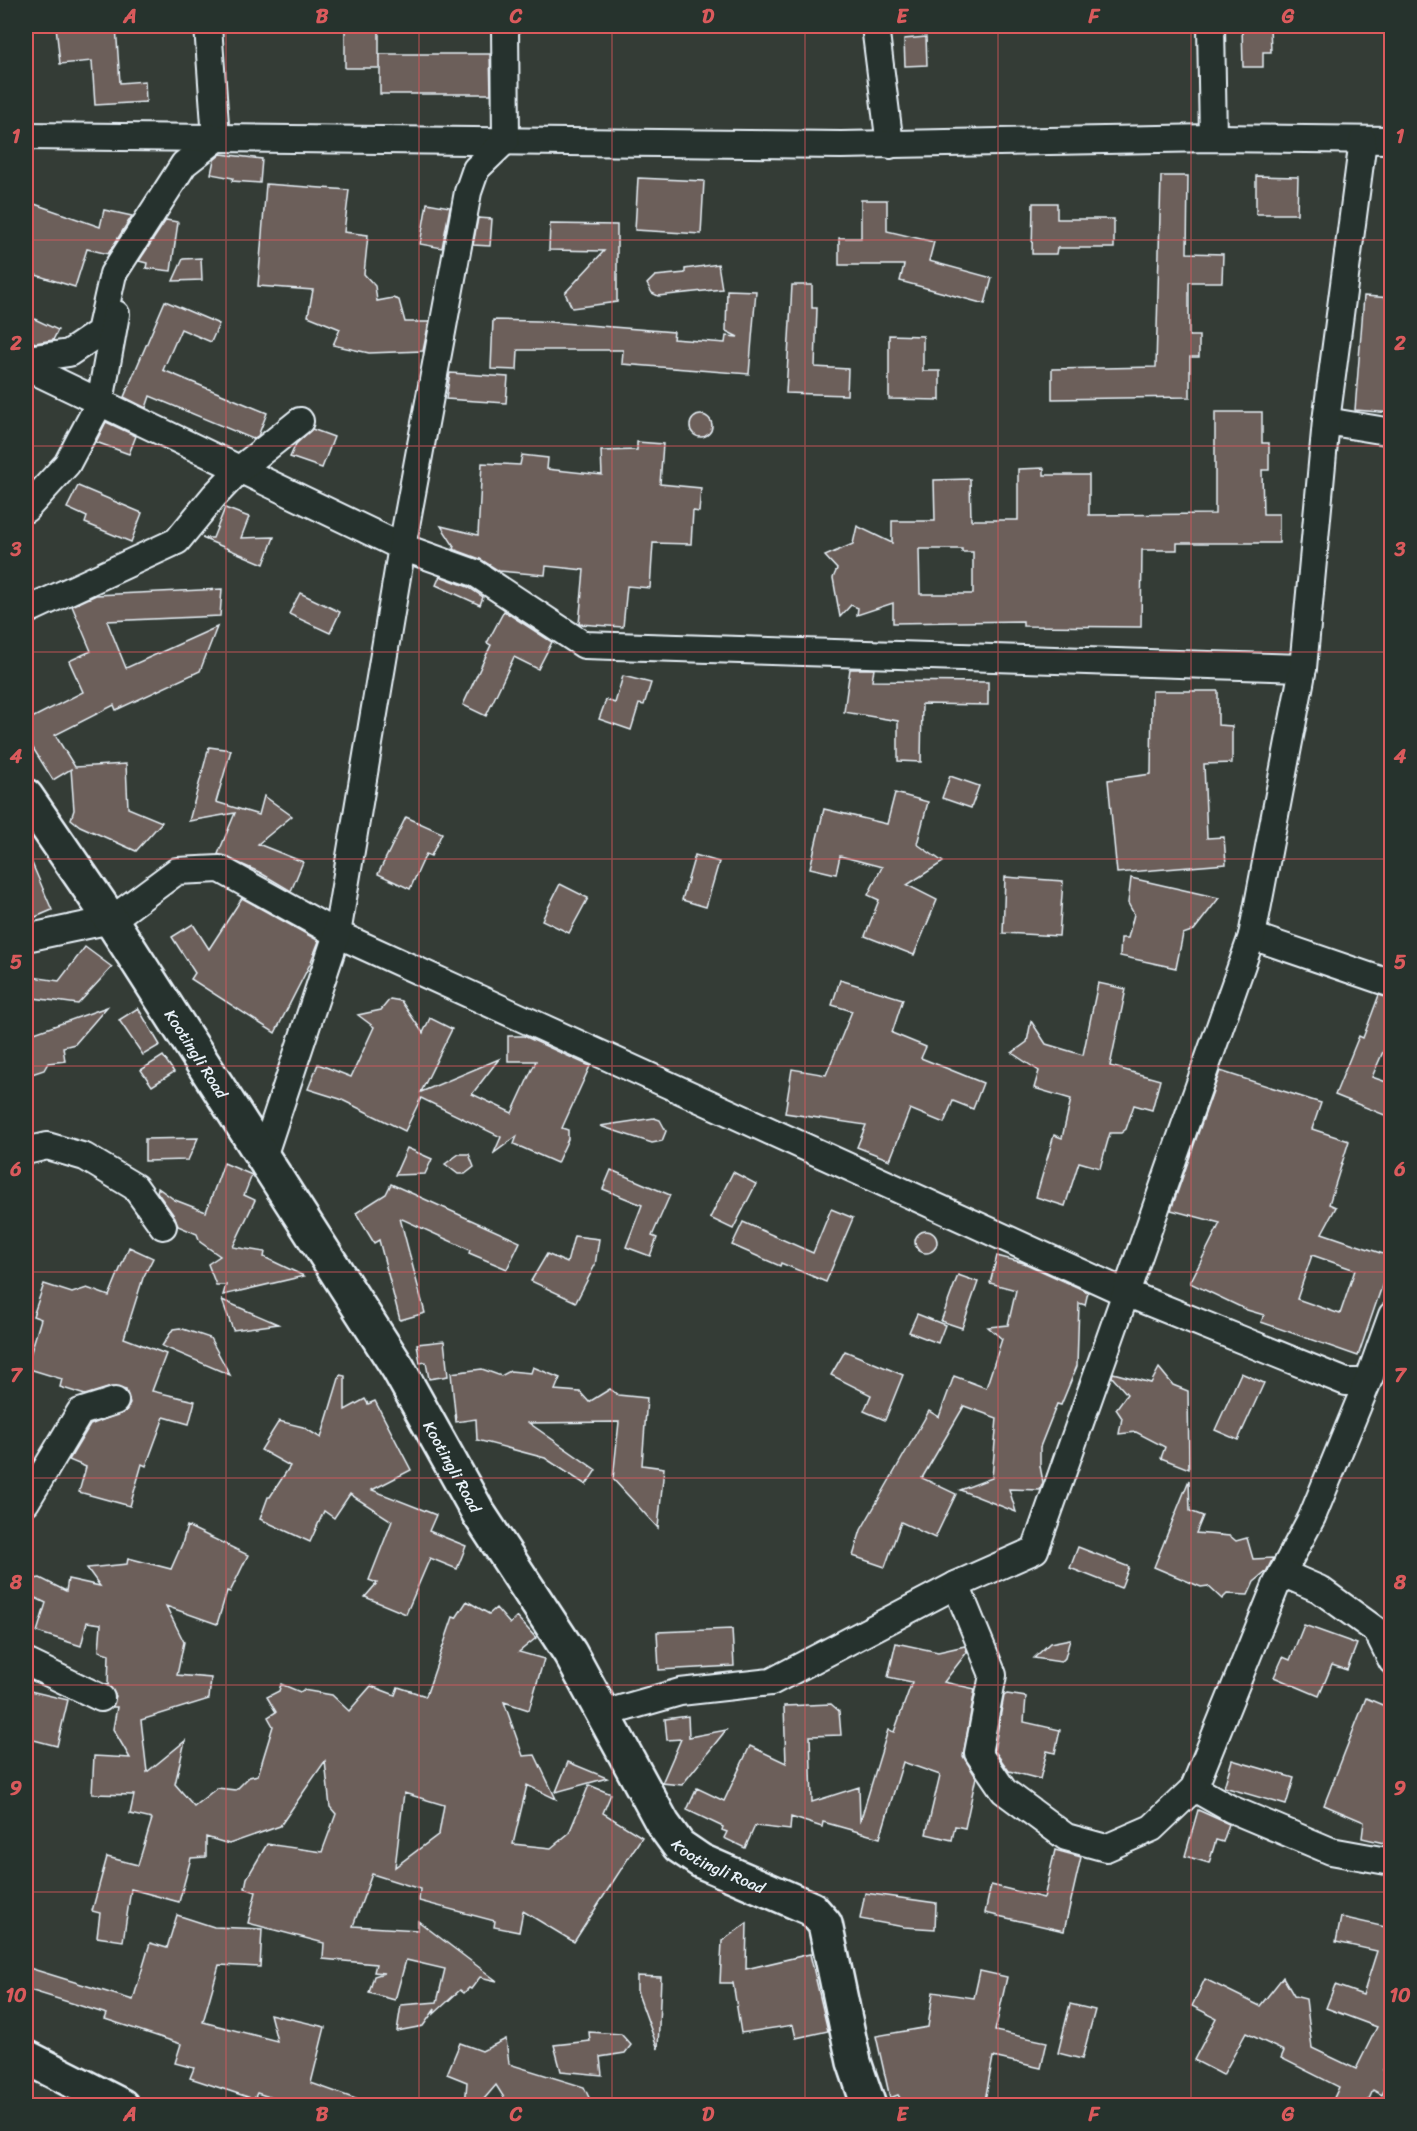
<svg xmlns="http://www.w3.org/2000/svg" width="1417" height="2131" viewBox="0 0 1417 2131" font-family="Sriracha,sans-serif">
<style>
.building{fill:#6c5f5a;stroke:#e8f1f8;stroke-width:1.5;fill-rule:evenodd}
.lines{fill:none;stroke-linecap:round;stroke-linejoin:round}
.minor-casing{stroke:#e8f1f8;stroke-width:30}
.tertiary-casing{stroke:#e8f1f8;stroke-width:38}
.trunk-casing{stroke:#e8f1f8;stroke-width:38}
.minor{stroke:#26332d;stroke-width:26}
.tertiary{stroke:#26332d;stroke-width:33}
.trunk{stroke:#26332d;stroke-width:33}
.grid{fill:none;stroke:#da5a5c;stroke-width:1.5;stroke-opacity:0.55}
.labels{text-anchor:middle;dominant-baseline:central;stroke-width:5;stroke-linejoin:round;paint-order:stroke}
.street-label{font-size:16px;fill:#e8f1f8;stroke:#26332d}
.neatline{fill:none;stroke:#da5a5c;stroke-width:2}
.grid-label{font-size:20px;text-anchor:middle;font-weight:bold;fill:#da5a5c}
</style>
<rect width="100%" height="100%" fill="#343c36"/>
<filter id="ink" filterUnits="userSpaceOnUse"><feTurbulence type="fractalNoise" baseFrequency=".0167" numOctaves="2"/><feDisplacementMap in="SourceGraphic" scale="12" xChannelSelector="R" yChannelSelector="G"/><feConvolveMatrix kernelMatrix="1 2 1 2 8 2 1 2 1" color-interpolation-filters="sRGB"/></filter>
<g filter="url(#ink)">
<g class="building">
<polygon points="56,26 116,26 120,83 145,81 146,102 95,105 92,61 60,64"/>
<rect x="345" y="26" width="34" height="42"/>
<polygon points="1242,26 1270,26 1271,52 1263,52 1263,67 1243,67"/>
<polygon points="926,37 927,65 905,66 904,39"/>
<polygon points="380,54 490,54 491,94 380,94"/>
<polygon points="221,154 262,159 260,183 232,181 233,178 211,174 214,160"/>
<polygon points="1161,176 1188,176 1187,253 1223,254 1222,282 1189,282 1189,336 1199,336 1199,357 1190,357 1190,397 1052,399 1052,369 1156,367"/>
<polygon points="1256,176 1298,177 1297,214 1256,214"/>
<polygon points="638,178 704,181 701,234 635,230"/>
<polygon points="266,184 349,190 344,232 368,235 364,274 375,286 377,301 393,298 399,300 405,322 429,322 423,351 369,353 333,345 340,329 308,316 313,290 258,286"/>
<polygon points="861,200 887,200 887,231 934,242 929,261 992,278 985,304 900,281 904,265 839,265 839,238 861,238"/>
<polygon points="26,201 100,227 104,210 132,216 108,254 87,249 75,287 26,272"/>
<polygon points="427,203 450,207 442,248 420,244"/>
<polygon points="1033,203 1057,203 1057,219 1114,219 1114,248 1057,248 1056,254 1032,254"/>
<polygon points="478,218 492,219 490,246 473,245"/>
<polygon points="166,220 178,222 171,271 146,268 147,263 139,261"/>
<polygon points="550,224 617,225 617,302 572,308 565,293 604,251 549,250"/>
<polygon points="201,258 202,280 173,281 183,259"/>
<polygon points="718,264 722,289 658,296 652,293 647,284 655,276 685,273 685,269"/>
<polygon points="792,285 812,285 812,308 817,308 815,367 848,369 847,395 786,393"/>
<polygon points="727,290 756,291 749,374 622,364 623,350 518,350 517,370 491,369 493,320 538,321 674,332 673,339 725,343 726,336 738,337 726,331"/>
<polygon points="1364,296 1392,298 1392,413 1355,410"/>
<polygon points="165,301 219,324 211,342 181,329 163,370 267,413 258,436 253,439 150,396 146,408 124,397"/>
<polygon points="26,315 58,330 53,340 35,343 26,338"/>
<polygon points="889,335 923,336 923,371 940,371 940,400 889,399"/>
<polygon points="450,373 508,377 506,403 446,399"/>
<path d="M1215,412H1262V443H1269V470H1262L1263,514H1279V543H1177V550H1142L1141,627L1023,626V621L893,623V603L857,615L858,608L851,605L840,617L833,578L837,569L825,556L853,544L857,526L892,543V521H935L934,480L970,479L971,520H1018V469L1044,468V475H1089V515L1215,514ZM919,549H962V552H973V594H920Z"/>
<circle cx="701" cy="426" r="11"/>
<polygon points="106,422 136,436 129,454 96,442"/>
<polygon points="312,429 334,437 322,468 290,457 296,444"/>
<polygon points="637,442 663,444 660,484 701,488 699,512 693,511 691,544 653,543 650,588 627,586 623,627 579,624 584,570 546,566 545,575 499,571 480,559 453,549 454,546 441,526 478,535 482,463 520,465 522,455 548,458 547,469 602,475 601,451 637,450"/>
<polygon points="78,486 142,513 131,542 85,523 87,517 67,508"/>
<polygon points="225,508 249,517 241,538 274,537 264,564 202,538 213,538"/>
<polygon points="440,576 468,587 483,597 480,605 436,585"/>
<polygon points="222,589 220,616 107,621 126,668 217,627 200,671 116,710 114,705 55,735 75,767 126,764 128,808 162,822 136,851 80,826 71,819 74,810 71,769 53,780 26,737 26,721 83,692 69,661 91,651 72,606 96,595"/>
<polygon points="300,593 340,612 330,633 289,614"/>
<polygon points="504,611 552,642 538,669 514,657 486,716 463,705 491,645 487,643"/>
<polygon points="850,669 874,669 872,681 988,682 988,705 922,704 921,762 898,761 898,721 844,712"/>
<polygon points="623,676 651,683 644,705 639,704 631,730 599,719 606,700 615,703"/>
<polygon points="1152,691 1218,691 1218,725 1232,726 1232,763 1204,764 1207,838 1224,837 1226,864 1117,873 1108,780 1151,774"/>
<polygon points="209,747 231,750 216,802 259,815 264,796 292,816 258,844 303,862 291,891 259,872 218,854 235,813 189,821"/>
<polygon points="950,776 979,786 971,808 942,798"/>
<polygon points="895,793 928,802 917,844 943,862 907,885 937,900 914,955 865,936 879,900 868,895 882,867 840,856 836,874 810,868 824,809 887,824"/>
<polygon points="406,817 442,833 431,856 426,854 410,889 378,874"/>
<polygon points="26,849 52,910 26,921"/>
<polygon points="695,855 719,862 706,907 682,900"/>
<polygon points="1005,877 1063,881 1059,936 1003,933"/>
<polygon points="1131,878 1219,898 1194,930 1183,934 1176,968 1120,956 1121,938 1128,938 1134,914 1128,903"/>
<polygon points="560,884 588,898 569,933 542,920"/>
<polygon points="242,898 319,941 310,964 275,1033 191,979 195,973 172,937 193,924 209,949"/>
<polygon points="85,947 112,967 78,1004 26,997 26,976 59,981"/>
<polygon points="840,980 903,999 892,1033 926,1047 921,1058 983,1083 973,1109 953,1101 944,1123 910,1109 890,1160 857,1147 866,1125 785,1113 792,1069 826,1075 852,1011 832,1005"/>
<polygon points="1098,983 1126,989 1110,1066 1160,1080 1152,1110 1134,1105 1126,1129 1121,1133 1110,1133 1100,1168 1079,1162 1065,1206 1036,1197 1054,1135 1062,1138 1071,1099 1034,1088 1039,1071 1012,1053 1027,1042 1031,1021 1046,1044 1083,1055"/>
<polygon points="1379,995 1392,999 1392,1031 1372,1077 1392,1084 1392,1118 1335,1095 1359,1036 1363,1038"/>
<polygon points="390,999 401,1001 423,1033 430,1018 452,1029 421,1092 499,1059 472,1094 512,1113 536,1061 508,1061 508,1036 524,1036 590,1066 562,1128 568,1130 568,1139 557,1163 514,1144 517,1136 494,1153 501,1137 421,1098 405,1131 340,1099 308,1089 318,1064 351,1077 374,1027 358,1015 381,1010"/>
<polygon points="107,1007 75,1044 63,1047 65,1061 48,1063 44,1070 26,1076 26,1036"/>
<polygon points="138,1008 160,1045 143,1055 119,1020"/>
<polygon points="163,1056 174,1072 152,1086 141,1070"/>
<path d="M1220,1071L1321,1103L1312,1129L1349,1141L1329,1204L1336,1207L1322,1233L1392,1257L1358,1356L1261,1322L1264,1315L1247,1310L1190,1283L1220,1223L1171,1210ZM1312,1255L1355,1270L1340,1314L1297,1299Z"/>
<polygon points="654,1118 660,1120 666,1131 662,1141 652,1143 600,1126"/>
<polygon points="198,1138 188,1160 145,1161 145,1139"/>
<polygon points="407,1148 432,1159 425,1174 395,1175"/>
<polygon points="459,1154 469,1154 474,1167 465,1174 458,1174 445,1164"/>
<polygon points="224,1163 252,1175 244,1195 255,1200 233,1247 265,1252 264,1257 304,1276 223,1295 226,1285 216,1285 208,1264 220,1256 200,1242 197,1234 178,1226 175,1217 157,1192 158,1188 175,1200 206,1212"/>
<polygon points="611,1170 670,1195 652,1236 657,1238 650,1256 626,1247 642,1205 603,1189"/>
<polygon points="733,1172 756,1184 733,1229 710,1218"/>
<polygon points="391,1184 520,1242 507,1269 469,1253 470,1250 400,1218 425,1313 400,1320 379,1240 374,1243 356,1213 386,1194"/>
<polygon points="831,1209 853,1218 826,1282 781,1263 780,1266 732,1245 743,1222 813,1253"/>
<circle cx="926" cy="1242" r="11"/>
<polygon points="574,1236 599,1239 595,1265 576,1302 531,1281 547,1254 567,1263"/>
<polygon points="129,1247 153,1258 143,1278 124,1338 166,1354 152,1391 195,1401 189,1424 164,1417 146,1466 142,1464 130,1506 79,1492 86,1467 69,1460 90,1425 126,1411 130,1404 126,1390 111,1387 85,1395 60,1387 62,1379 26,1368 41,1319 33,1316 44,1284 72,1293 87,1288 109,1296"/>
<polygon points="997,1256 1024,1263 1088,1292 1085,1305 1079,1303 1077,1366 1061,1405 1057,1404 1040,1447 1040,1466 1043,1482 1040,1490 1009,1489 1016,1512 960,1490 992,1478 997,1418 964,1406 922,1478 956,1494 935,1538 901,1522 885,1567 853,1556 861,1530 929,1411 939,1417 954,1376 986,1388 1002,1339 988,1327 1008,1325 1016,1290 990,1283"/>
<polygon points="958,1275 978,1282 962,1328 941,1321"/>
<polygon points="222,1300 278,1324 233,1330"/>
<polygon points="917,1314 945,1325 938,1343 909,1332"/>
<polygon points="180,1328 210,1338 230,1375 162,1346 173,1329"/>
<polygon points="444,1341 448,1376 429,1379 426,1362 420,1363 417,1344"/>
<polygon points="845,1351 903,1375 885,1420 864,1411 871,1395 831,1375"/>
<polygon points="533,1367 560,1378 555,1390 580,1392 589,1402 610,1389 618,1395 647,1398 642,1465 664,1468 658,1528 613,1479 619,1422 529,1423 596,1470 586,1485 545,1458 477,1440 476,1419 456,1422 451,1373 482,1369 501,1376 510,1371 531,1373"/>
<polygon points="1159,1368 1173,1385 1188,1391 1189,1469 1161,1458 1165,1447 1136,1432 1119,1434 1122,1418 1116,1409 1127,1394 1112,1377 1113,1373 1151,1383"/>
<polygon points="1241,1373 1264,1383 1238,1440 1215,1430"/>
<polygon points="340,1375 345,1376 345,1410 365,1399 368,1404 375,1401 411,1470 372,1490 436,1515 429,1531 466,1546 457,1569 430,1558 406,1614 365,1597 377,1583 369,1580 392,1521 350,1494 334,1518 324,1511 310,1542 260,1519 268,1497 270,1497 290,1466 261,1450 279,1421 303,1427 321,1438"/>
<polygon points="1189,1480 1190,1511 1203,1516 1196,1533 1230,1536 1236,1541 1247,1538 1253,1559 1273,1558 1266,1572 1254,1582 1248,1595 1227,1594 1222,1599 1208,1586 1201,1587 1154,1567"/>
<path d="M187,1526L248,1555L230,1592L227,1591L217,1624L166,1606L184,1642L177,1675L211,1678L209,1699L141,1720L147,1772L185,1741L175,1784L194,1806L217,1788L236,1790L249,1777L258,1775L273,1726L268,1717L276,1712L267,1697L279,1691L281,1684L300,1692L303,1690L332,1695L349,1711L371,1686L395,1695L398,1687L426,1696L453,1617L456,1618L467,1601L489,1614L496,1608L510,1624L517,1617L536,1638L519,1652L544,1659L529,1710L504,1702L523,1756L535,1755L556,1799L527,1785L513,1844L551,1848L569,1833L589,1785L611,1794L603,1813L642,1837L574,1942L523,1911L519,1932L494,1927L495,1921L419,1901L420,1889L372,1874L353,1926L418,1930V1921L497,1981L480,1977L471,1989L469,1988L464,1993L460,1990L434,2014L435,2009L423,2026L397,2031L401,2005L437,2002L445,1969L406,1960L395,2000L369,1993L374,1976L384,1973L374,1972L376,1964L323,1959L324,1943L248,1923L256,1892L245,1888L247,1878L267,1844L322,1852L336,1814L330,1807L325,1761L280,1826L229,1844L206,1837V1857L191,1858L179,1902L131,1889L123,1941L97,1937L100,1913L92,1911L107,1857L138,1865L152,1819L130,1814L134,1795L92,1794L94,1756L130,1758L113,1729L117,1707H112L116,1696L108,1685L109,1654L99,1651L101,1624L87,1622L81,1646L37,1632L46,1603L31,1596L28,1591L29,1580L40,1578L66,1591L68,1579L100,1586L87,1568L127,1564L128,1558L171,1569L182,1544ZM404,1793L444,1805L439,1834L395,1867Z"/>
<polygon points="1078,1547 1129,1567 1121,1588 1070,1568"/>
<polygon points="1304,1625 1357,1644 1347,1670 1332,1665 1319,1696 1274,1677 1283,1657 1290,1660"/>
<polygon points="732,1629 734,1666 659,1670 657,1632"/>
<polygon points="1070,1639 1065,1658 1061,1662 1034,1658 1050,1643"/>
<polygon points="896,1643 938,1652 965,1646 967,1652 944,1682 975,1689 963,1756 976,1777 965,1828 955,1826 952,1840 926,1834 940,1775 903,1762 880,1838 823,1822 822,1827 791,1817 790,1830 755,1826 745,1848 724,1838 727,1832 722,1830 723,1827 687,1810 697,1788 724,1801 750,1746 786,1763 784,1706 831,1704 839,1711 841,1735 810,1736 812,1802 859,1787 860,1822 888,1730 894,1732 912,1682 888,1677"/>
<polygon points="26,1690 68,1700 57,1746 26,1738"/>
<polygon points="1007,1694 1026,1697 1024,1722 1060,1730 1055,1753 1047,1751 1040,1779 1009,1771 994,1750 1004,1696"/>
<polygon points="1366,1698 1392,1709 1392,1829 1388,1829 1384,1843 1362,1838 1364,1822 1324,1805"/>
<polygon points="688,1716 689,1737 726,1730 682,1785 662,1783 681,1739 667,1740 665,1719"/>
<polygon points="1232,1760 1294,1778 1286,1805 1224,1787"/>
<polygon points="568,1762 607,1778 556,1792"/>
<polygon points="1198,1810 1229,1824 1223,1842 1216,1840 1209,1863 1185,1856"/>
<polygon points="1055,1850 1081,1857 1064,1931 985,1913 991,1885 1044,1898"/>
<polygon points="865,1893 936,1903 935,1929 904,1927 860,1919"/>
<polygon points="177,1915 214,1927 262,1929 260,1967 219,1965 203,2022 277,2041 270,2014 325,2027 311,2083 367,2103 367,2106 297,2106 257,2093 254,2099 190,2078 194,2068 175,2063 181,2044 105,2019 107,2014 26,1989 26,1967 133,2000 150,1943 167,1948"/>
<polygon points="1341,1917 1385,1927 1388,1920 1392,1921 1392,2053 1383,2070 1391,2074 1382,2095 1373,2090 1366,2106 1345,2106 1333,2100 1339,2087 1281,2058 1284,2051 1246,2033 1223,2075 1194,2060 1216,2018 1192,2006 1205,1979 1260,2006 1283,1977 1294,1996 1306,1999 1312,2048 1356,2069 1377,2027 1326,2008 1335,1985 1363,1995 1377,1951 1336,1942"/>
<polygon points="747,1923 746,1969 810,1954 828,2031 796,2038 793,2025 741,2033 733,1983 720,1983 722,1941"/>
<polygon points="980,1971 1007,1977 995,2031 1047,2042 1041,2068 993,2057 984,2106 905,2106 898,2095 890,2098 876,2036 928,2027 933,1992 974,1998"/>
<polygon points="637,1976 661,1977 658,2049 637,1991"/>
<polygon points="1070,2004 1095,2010 1082,2059 1058,2053"/>
<polygon points="589,2032 621,2034 631,2045 625,2053 600,2057 602,2075 561,2071 554,2045 590,2041"/>
<polygon points="506,2039 509,2064 584,2087 593,2106 531,2106 519,2101 508,2104 496,2085 478,2106 465,2106 467,2082 447,2074 460,2043 482,2051"/>
</g>
<g class="lines">
<g class="minor-casing">
<g id="minor">
<polyline points="208,26 216,139 184,164 113,274 100,332 69,353 34,358 41,374 402,547 475,573 584,645 1303,668"/>
<polyline points="875,26 890,145"/>
<polyline points="1211,26 1213,138"/>
<polyline points="26,136 841,145 1213,138 1392,140"/>
<polyline points="1326,421 1392,432"/>
<polyline points="26,509 67,464 100,402 116,314"/>
<polyline points="26,611 177,541 214,496 240,469 300,421"/>
<polyline points="1252,936 1392,984"/>
<polyline points="26,938 111,920 177,871 220,869 337,934 1126,1293 1346,1382 1362,1382 1370,1376 1392,1315"/>
<polyline points="26,1151 47,1146 85,1157 135,1187 163,1226"/>
<polyline points="263,1157 337,934 402,547 468,192 476,169 506,140 505,26"/>
<polyline points="1370,1376 1312,1517 1277,1583 1194,1788 1231,1809 1331,1851 1392,1862"/>
<polyline points="26,1502 80,1412 115,1401"/>
<polyline points="1282,1573 1319,1589 1377,1631 1392,1661"/>
<polyline points="26,1662 101,1698"/>
<polyline points="603,1714 680,1692 771,1682 956,1585"/>
<polyline points="1194,1788 1152,1828 1106,1848 1066,1837 1004,1791 978,1753 993,1675 956,1585 1035,1550 1252,936 1303,668 1326,421 1363,140"/>
</g>
</g>
<g class="tertiary-casing">
<g id="tertiary">
<path id="s1" d="M26,796L111,920L398,1368L479,1514L570,1653L663,1824L679,1846L701,1861L812,1909L825,1924L854,2062L869,2106"/>
</g>
</g>
<g class="trunk-casing">
<polyline id="trunk" points="26,2057 122,2106"/>
</g>
<use href="#minor" class="minor"/>
<use href="#tertiary" class="tertiary"/>
<use href="#trunk" class="trunk"/>
</g>
</g>
<path class="grid" d="M226,26V2106M419,26V2106M612,26V2106M805,26V2106M998,26V2106M1191,26V2106M26,240H1392M26,446H1392M26,652H1392M26,859H1392M26,1066H1392M26,1272H1392M26,1478H1392M26,1685H1392M26,1892H1392"/>
<g class="labels">
<g class="street-label">
<text stroke="none"><textPath href="#s1" startOffset="309">Kootingli Road</textPath></text>
<text stroke="none"><textPath href="#s1" startOffset="795">Kootingli Road</textPath></text>
<text stroke="none"><textPath href="#s1" startOffset="1282">Kootingli Road</textPath></text>
</g>
</g>
<rect width="1417" height="2131" fill="none" stroke="#26332d" stroke-width="66"/>
<rect x="33" y="33" width="1351" height="2065" class="neatline"/>
<g class="grid-label">
<text x="130" y="23">A</text>
<text x="322" y="23">B</text>
<text x="516" y="23">C</text>
<text x="708" y="23">D</text>
<text x="902" y="23">E</text>
<text x="1094" y="23">F</text>
<text x="1288" y="23">G</text>
<text x="16" y="143">1</text>
<text x="1400" y="143">1</text>
<text x="16" y="350">2</text>
<text x="1400" y="350">2</text>
<text x="16" y="556">3</text>
<text x="1400" y="556">3</text>
<text x="16" y="763">4</text>
<text x="1400" y="763">4</text>
<text x="16" y="969">5</text>
<text x="1400" y="969">5</text>
<text x="16" y="1176">6</text>
<text x="1400" y="1176">6</text>
<text x="16" y="1382">7</text>
<text x="1400" y="1382">7</text>
<text x="16" y="1589">8</text>
<text x="1400" y="1589">8</text>
<text x="16" y="1795">9</text>
<text x="1400" y="1795">9</text>
<text x="16" y="2002">10</text>
<text x="1400" y="2002">10</text>
<text x="130" y="2121">A</text>
<text x="322" y="2121">B</text>
<text x="516" y="2121">C</text>
<text x="708" y="2121">D</text>
<text x="902" y="2121">E</text>
<text x="1094" y="2121">F</text>
<text x="1288" y="2121">G</text>
</g>
</svg>
